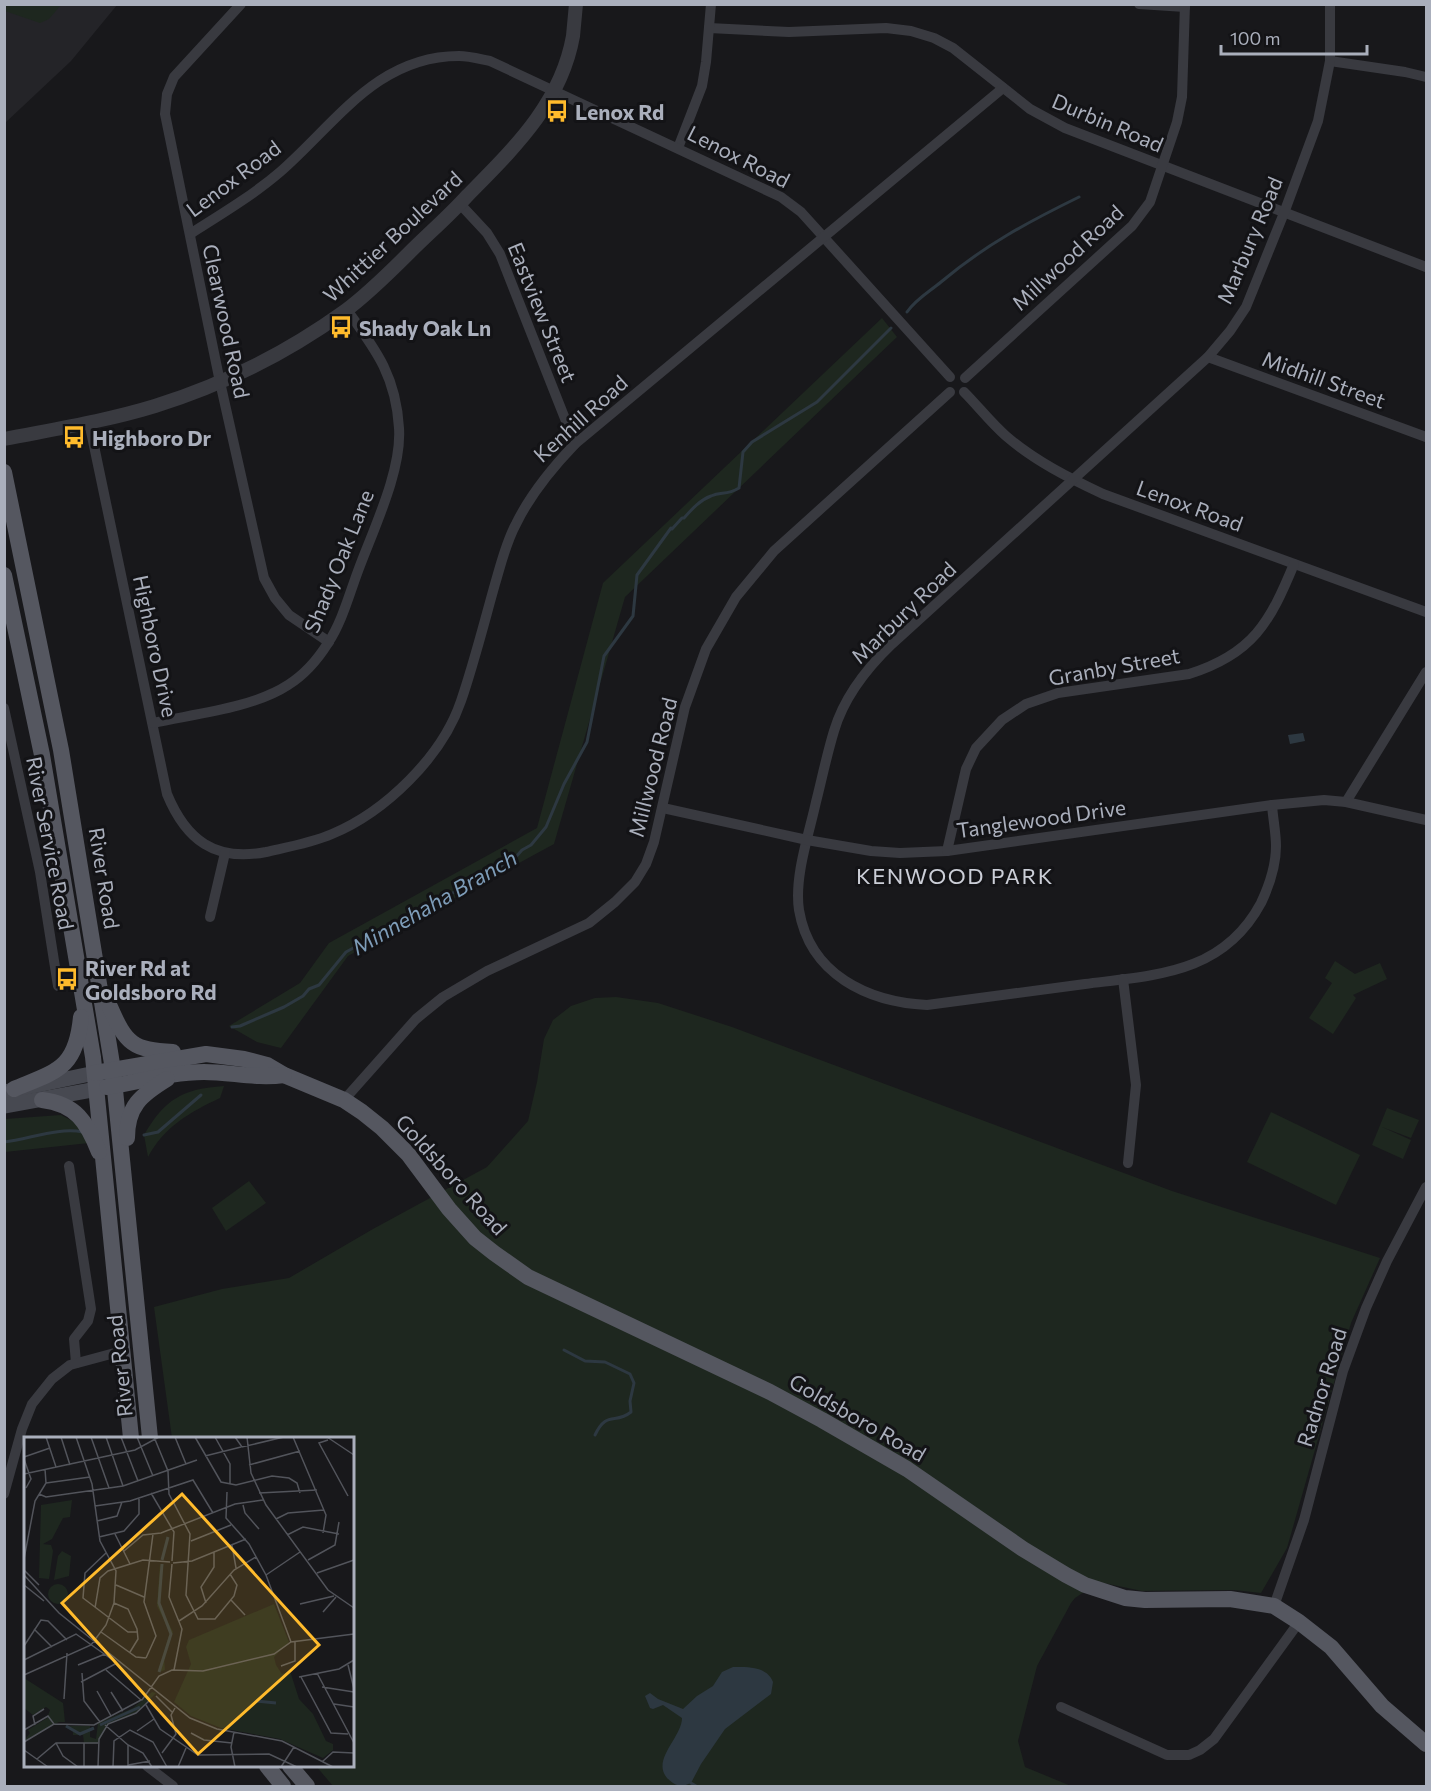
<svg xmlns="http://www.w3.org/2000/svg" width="1431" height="1791" viewBox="0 0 1431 1791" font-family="Commissioner,sans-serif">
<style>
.built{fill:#242428}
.green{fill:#1e271f}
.water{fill:#2d3841}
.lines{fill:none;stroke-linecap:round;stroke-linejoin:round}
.stream{stroke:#2d3841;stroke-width:3}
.minor{stroke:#393a40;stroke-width:10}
.tertiary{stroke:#393a40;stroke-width:14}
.secondary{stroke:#474951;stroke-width:15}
.primary{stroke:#555760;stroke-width:16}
.labels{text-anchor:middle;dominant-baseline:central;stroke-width:6;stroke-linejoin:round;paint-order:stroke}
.poi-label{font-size:21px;font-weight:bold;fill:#aaafbc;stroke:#131316;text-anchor:start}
.street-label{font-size:21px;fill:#aaafbc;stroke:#131316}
.neighbourhood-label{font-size:22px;letter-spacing:1.5px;fill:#cbced7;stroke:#131316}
.water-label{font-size:22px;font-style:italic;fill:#7e9db9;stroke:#131316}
.inset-river{fill:none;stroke:#2d3841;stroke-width:3}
.inset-road{fill:none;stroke:#52545b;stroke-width:1.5}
.view{fill:#ffbb2c;fill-opacity:0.15;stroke:#ffbb2c;stroke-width:3}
.inset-edge{fill:none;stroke:#aaafbc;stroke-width:3}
</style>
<rect width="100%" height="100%" fill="#18181b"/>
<polygon class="built" points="5,5 117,5 71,61 5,123"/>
<g class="green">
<polygon points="5,4 61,4 61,5 49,19 40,23 5,11"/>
<polygon points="882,318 897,337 625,597 554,844 348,956 281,1048 257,1042 229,1026 300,983 329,943 537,828 603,583"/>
<polygon points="1335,961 1355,974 1380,963 1387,979 1353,995 1356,998 1333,1034 1309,1018 1332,983 1325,978"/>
<polygon points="616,997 658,1003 732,1027 1172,1191 1380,1258 1351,1323 1287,1548 1261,1593 1234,1590 1142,1591 1099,1582 1075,1598 1071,1603 1037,1666 1018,1741 1025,1767 1071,1786 333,1786 316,1766 352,1766 352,1438 172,1438 154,1307 222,1289 289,1278 373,1229 487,1167 528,1121 537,1082 544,1039 553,1020 571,1006 595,998"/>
<path d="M224,1086L220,1098C190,1112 164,1127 148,1157L144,1135C165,1099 182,1089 224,1086Z"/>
<polygon points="1387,1108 1419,1120 1411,1138 1382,1127 1411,1140 1403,1159 1372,1145"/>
<polygon points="1271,1112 1360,1155 1336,1205 1247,1162"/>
<polygon points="61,1115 78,1124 89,1143 5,1152 5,1119"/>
<polygon points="249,1181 266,1203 226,1231 212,1208"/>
</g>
<g class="water">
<polygon points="1303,733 1305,741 1290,744 1288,735"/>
<path d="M733,1667C747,1667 767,1666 773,1682L771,1694L725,1729L701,1764L691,1783C684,1786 679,1787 673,1783C645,1764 682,1739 682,1718L663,1705L653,1709L650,1708L645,1696L650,1693L658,1699L683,1709L697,1696L713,1686L722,1672Z"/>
</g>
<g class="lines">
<g class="stream">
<path d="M907,312C916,299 929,292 941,282C985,245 1028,222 1079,197"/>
<path d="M232,1027L240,1026L284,1007L303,996L309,989L319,985L346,952L514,859L522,850L531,845L546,827L564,784L587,742L604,656L633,616L637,575L671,528L672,529L682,518H684C692,509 700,500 711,496C721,491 726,496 739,488L743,452L752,442L817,402L891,328"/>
<polyline points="144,1135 158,1132 201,1095"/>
<path d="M4,1142C30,1139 58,1127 83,1132"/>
<path d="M564,1350L585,1361L605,1362L630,1374L634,1383L630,1401L631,1412C615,1425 607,1410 595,1435"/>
<polyline points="691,1783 696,1786"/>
</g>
<g class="minor">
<polyline points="241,4 174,77 167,94 165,114 220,382 264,578 275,598 289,615 329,642"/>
<polyline points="1139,4 1185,7"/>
<polyline points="709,28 789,32 886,28 911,31 934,38 953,48 1030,109 1065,128 1426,267"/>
<polyline points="1330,61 1405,72 1426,77"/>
<polyline points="678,148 702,86 706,62 711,4"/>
<polyline points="460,204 487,233 500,254 575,444"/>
<path d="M190,234C220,215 252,196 280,172C336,123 377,56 459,56C469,56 480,59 490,61L781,197L801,212L950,377"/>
<polyline points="1208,357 1426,437"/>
<polyline points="965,378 1132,226 1150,202 1177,122 1182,97 1185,4"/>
<path d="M964,392C978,406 991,423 1006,436C1035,461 1069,478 1103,494L1426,612"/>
<path d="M89,422L167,794C186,840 215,862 266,852C288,847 311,843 332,834C385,812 442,757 461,701C474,663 484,623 495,584C501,564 506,542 516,524C531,493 552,468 575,444L1003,88"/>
<polyline points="4,708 40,872 58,986"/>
<path d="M153,723C194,714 253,708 288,685C304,675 318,659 328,643C342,622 349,595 358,571C373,530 402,471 399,428C396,376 376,350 347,310"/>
<polyline points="1346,802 1426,672"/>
<path d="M1272,805C1273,819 1276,833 1276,846C1276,865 1269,886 1261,903C1223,974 1156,975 1085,984C1032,991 980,998 927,1005C868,1002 810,975 799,910C794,877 809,834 816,802C822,778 827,754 834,731C844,697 867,668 892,644L1208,357L1230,331L1246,307L1284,213L1318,121L1330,61V4"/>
<polyline points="663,808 807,840 871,851 900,853 947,851 1272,805 1324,800 1346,802 1426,820"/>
<path d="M947,851L966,769L976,748L1002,720L1026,704L1058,693L1189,674C1253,654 1270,622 1294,564"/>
<polyline points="210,917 225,853"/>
<polyline points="1123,979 1136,1085 1128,1163"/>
<polyline points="344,1100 416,1019 443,997 487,971 589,923 615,902 635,882 646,864 654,842 685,707 706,649 736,597 774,551 950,392"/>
<polyline points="69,1166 91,1309 88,1321 74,1339 76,1363"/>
<polyline points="4,1494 22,1429 32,1404 52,1379 70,1365 122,1351"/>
<polyline points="1274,1606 1304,1520 1343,1371 1366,1308 1387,1261 1426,1187"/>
<polyline points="1061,1707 1167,1755 1189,1755 1200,1750 1214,1739 1299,1622"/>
<polyline points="147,1766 173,1786"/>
</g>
<path class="tertiary" d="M4,439C55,429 106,421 155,406C223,385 288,352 345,311C368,294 389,273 409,253C428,234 449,216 467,196C513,149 561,104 573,36C574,26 575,15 576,4"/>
<g class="secondary">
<polyline points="4,1092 95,1073"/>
<polyline points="4,1106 97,1089"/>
</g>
<g class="primary">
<polyline points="4,472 61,750 113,1070 150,1438"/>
<polyline points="4,575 42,755 93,1057 131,1438"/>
<path d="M110,1007C126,1044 133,1050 173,1052"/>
<polyline points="95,1073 206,1054 244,1059 267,1065 284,1075 344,1100 362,1112 382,1128 408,1154 449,1209 475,1238 494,1253 528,1277 770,1392 822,1420 907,1469 1023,1549 1066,1575 1085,1585 1125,1598 1145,1600 1230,1599 1274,1606 1299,1622 1331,1647 1382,1706 1426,1744"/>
<path d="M107,1087C139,1082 171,1072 204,1072C231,1072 257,1079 284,1075"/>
<path d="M14,1089C57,1071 76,1069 81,1017"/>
<path d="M42,1100C76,1104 87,1122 99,1152"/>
<path d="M127,1138C127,1106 141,1095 167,1079"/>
<polyline points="267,1766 283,1786"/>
<polyline points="290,1766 307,1786"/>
</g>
</g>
<defs>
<g id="bus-bare" transform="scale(1.8)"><path d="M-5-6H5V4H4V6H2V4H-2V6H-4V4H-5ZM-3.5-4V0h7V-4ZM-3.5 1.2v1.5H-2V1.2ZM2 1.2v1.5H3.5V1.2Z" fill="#ffbb2c" stroke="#131316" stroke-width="2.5" paint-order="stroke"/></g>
</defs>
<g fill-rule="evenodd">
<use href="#bus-bare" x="557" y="111"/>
<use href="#bus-bare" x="341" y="327"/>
<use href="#bus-bare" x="74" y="437"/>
<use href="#bus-bare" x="67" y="979"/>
</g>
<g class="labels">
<g class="poi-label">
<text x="575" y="111">Lenox Rd</text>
<text x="359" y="327">Shady Oak Ln</text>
<text x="92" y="437">Highboro Dr</text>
<text x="85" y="967">River Rd at<tspan x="85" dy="24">Goldsboro Rd</tspan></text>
</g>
<g class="street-label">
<text transform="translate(1108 122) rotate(23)">Durbin Road</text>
<text transform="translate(739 156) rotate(27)">Lenox Road</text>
<text transform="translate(233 178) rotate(-37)">Lenox Road</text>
<text transform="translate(392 236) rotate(-43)">Whittier Boulevard</text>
<text transform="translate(1249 240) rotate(-67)">Marbury Road</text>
<text transform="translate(1067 257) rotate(-43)">Millwood Road</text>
<text transform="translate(543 312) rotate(68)">Eastview Street</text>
<text transform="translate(227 321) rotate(78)">Clearwood Road</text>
<text transform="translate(1324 379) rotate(20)">Midhill Street</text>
<text transform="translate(580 418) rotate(-42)">Kenhill Road</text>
<text transform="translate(1190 505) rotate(20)">Lenox Road</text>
<text transform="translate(338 561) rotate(-68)">Shady Oak Lane</text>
<text transform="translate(903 612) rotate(-44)">Marbury Road</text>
<text transform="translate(156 646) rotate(78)">Highboro Drive</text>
<text transform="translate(1114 666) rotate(-10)">Granby Street</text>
<text transform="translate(652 767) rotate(-76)">Millwood Road</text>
<text transform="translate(1041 818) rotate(-8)">Tanglewood Drive</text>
<text transform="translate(51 843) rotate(79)">River Service Road</text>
<text transform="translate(105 878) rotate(81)">River Road</text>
<text transform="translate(452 1174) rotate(48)">Goldsboro Road</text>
<text transform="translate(119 1366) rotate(-96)">River Road</text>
<text transform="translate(1321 1387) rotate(-73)">Radnor Road</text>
<text transform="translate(858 1417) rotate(30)">Goldsboro Road</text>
</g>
<g class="neighbourhood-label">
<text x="955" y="875">KENWOOD PARK</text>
</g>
<g class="water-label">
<text transform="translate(434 902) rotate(-30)">Minnehaha Branch</text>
</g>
</g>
<g transform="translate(24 1437)">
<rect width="330" height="330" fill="#18181b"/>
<path d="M48,63L46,80L39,81L28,102L19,107L27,108L29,114L25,142L15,141L17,68ZM38,114L47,119L45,139L30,143L34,119ZM136,126V169L149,195L140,220L141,233L135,235L146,195L133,169ZM24 157a10 10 0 1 1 20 0a10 10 0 1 1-20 0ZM250,167L265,205L250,220L252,228L258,237L266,234L275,262L289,277L302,304L309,307V313L299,321L256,302L197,291L167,279L150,265L167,227L162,210L165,203ZM0,241L39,266L41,285H35L0,304L6,296L4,293L23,281L26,273L22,270L9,278L0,271ZM128,255L132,256L115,274L84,287L74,306H60L59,298H49V292L40,289H66V300L72,302L74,286L109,271Z" fill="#1e271f"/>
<path class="inset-river" d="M138,123L144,100M135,235L147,197L135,166L138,127M232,264L252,266M76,288L116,270M42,289L56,297L70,291"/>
<path class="inset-road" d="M22,0L32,30M37,0L46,28M67,0L85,51M82,0L99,49M97,0L114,44M113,0L129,39M130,0L144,34L145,57L166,97L162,158L174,182H191L210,159L213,148L206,137M151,0L162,27M171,0L197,45L212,48L248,39L265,41L273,46L276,56M191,0L206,27V47M211,0L218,10L260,0M223,0L227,36L242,68L304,153L330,171M269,0L302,78L299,96M303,0L330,18M304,3L295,6L324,59M181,19L217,10M0,20L26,11M0,22L7,42L2,51M225,28L276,14M0,37L111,13L135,0M22,46L66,40M203,55L202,81L225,107L242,138L267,205M127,56L150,95L148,124M235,56L293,53M15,57L22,60L99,49L173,23M219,68L221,76L235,92M71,69L106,64L169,43L189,76M252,82L264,76L300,73M73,84L93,79L98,65M91,97L106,127M263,98L279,90L315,97M75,100L100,94L115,77V61M167,104L207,88M208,108L212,131M100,114L119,98L137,96L211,67L239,63M82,116L61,136L59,161L104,195H114M0,122L11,64L22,46L21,32M284,123L311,108L315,85M149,126L168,124L222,102M148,127L145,160L158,192L150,233M0,133L15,148M293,136L330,123M0,138L35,176L166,281L193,292L258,304L309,330M242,138L276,115M0,148L20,164M92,148L120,160M207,163L221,178M90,166L104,172L113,192L114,202L106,215M182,166L177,150L190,130V115M276,167L310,159M71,171L76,141L84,134L119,123L146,125M299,175L312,160M155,184L178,169L210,133L232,120M10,192L28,210M77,195L112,220L122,221M0,209L17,183L24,184L43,203M122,221L132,199L120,165L129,97M0,223L52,197L90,224M54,228L81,217M324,228L330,252M257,229L271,224V204M82,233L117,263M58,236L60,264L76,285M293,236L330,306M0,238L67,208L82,188L90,166L92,134L76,104L68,47L52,0M275,240L315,232L330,223M277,240L307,296L324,297M57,245L93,226M298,250L330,255M73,254L87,279M87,255L99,274M132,259L148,275M40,262L43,216M118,263L135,239L148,233L179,234L250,217L267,205L330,197M310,267L330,270M122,268L136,292L174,318L245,317L273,330M11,288L9,279L20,272M81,288L104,308L119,316L128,330M0,293L24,279L30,287M113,294L130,282M210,295L207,310L211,330M167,296L180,303L208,306M0,305L30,287L70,288L119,262M32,306L39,319L54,330M60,306V330M104,308V329M0,313L24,330M138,316L152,297L147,278L151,271M13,322L32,306H74M298,325L309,315L330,316M104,328L126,324M74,330L75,302L84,287L112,276L125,264M89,330L90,304L106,293L129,305L143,330M154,330L162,311M257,330L270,310"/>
<path class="view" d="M158,57L295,208L174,317L38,166Z"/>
<rect width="330" height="330" class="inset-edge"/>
</g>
<rect width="1431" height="1791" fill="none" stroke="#aaafbc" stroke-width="12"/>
<path d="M1221 45v9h146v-9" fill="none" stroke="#aaafbc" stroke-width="3"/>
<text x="1230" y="45" font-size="18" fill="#aaafbc" stroke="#131316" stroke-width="4.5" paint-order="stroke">100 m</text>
</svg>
